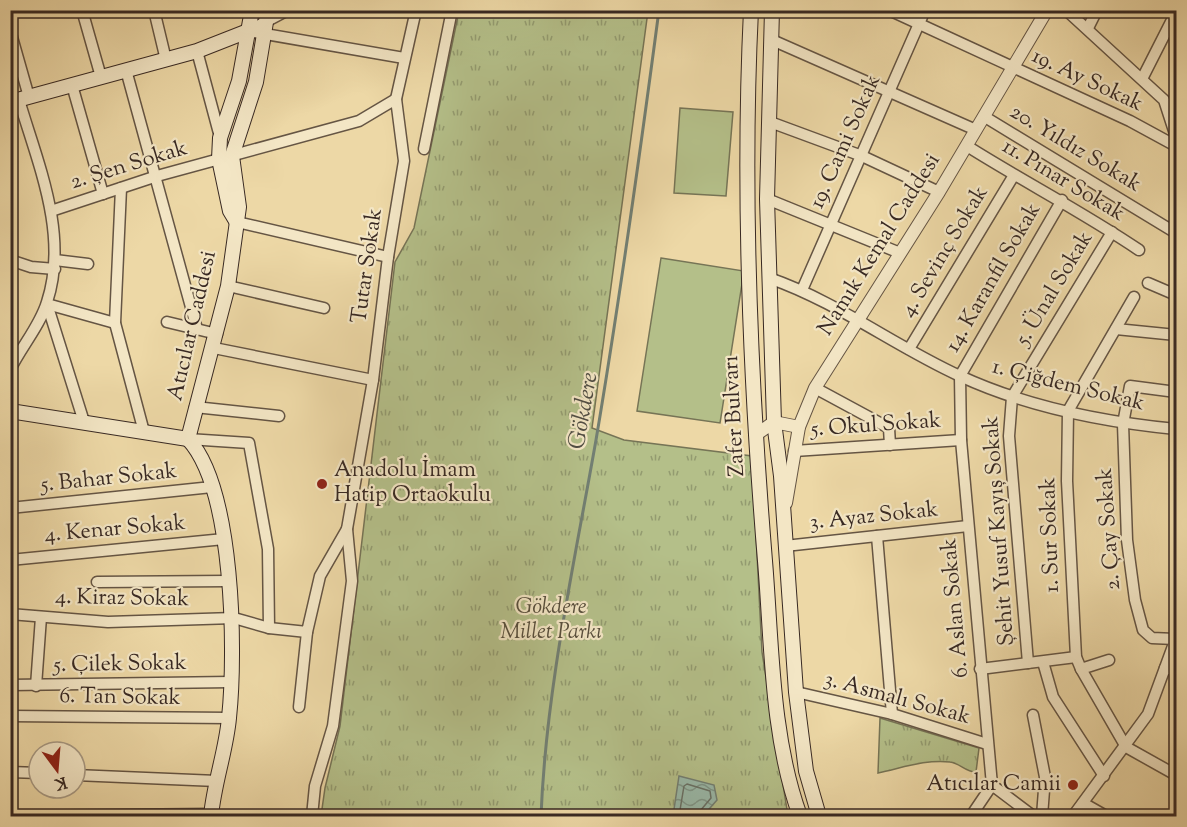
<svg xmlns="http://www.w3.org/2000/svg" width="1187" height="827" viewBox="0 0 1187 827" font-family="'Sorts Mill Goudy',serif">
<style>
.grass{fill:#b4bf89;stroke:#767456;stroke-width:1.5}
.park{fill:url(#park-tufts);stroke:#767456;stroke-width:1.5}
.water{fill:url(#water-waves);stroke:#727f73;stroke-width:1.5}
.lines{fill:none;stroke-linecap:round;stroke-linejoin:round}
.shore{stroke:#687166;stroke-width:1.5}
.stream{stroke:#727f73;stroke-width:3}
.minor-casing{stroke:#655544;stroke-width:13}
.tertiary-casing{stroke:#655544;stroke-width:14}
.secondary-casing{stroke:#382923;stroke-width:16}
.minor{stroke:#f3e6c5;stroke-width:10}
.tertiary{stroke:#f3e6c5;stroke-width:12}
.secondary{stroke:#f3e6c5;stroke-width:14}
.poi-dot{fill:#8f2418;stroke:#f3e6c5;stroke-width:2}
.labels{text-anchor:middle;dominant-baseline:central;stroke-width:4.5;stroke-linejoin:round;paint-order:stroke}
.street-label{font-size:22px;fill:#382923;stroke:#f3e6c5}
.poi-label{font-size:22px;fill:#382923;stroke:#f3e6c5;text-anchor:start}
.park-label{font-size:22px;font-style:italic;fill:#574e3c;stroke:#f3e6c5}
.water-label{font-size:24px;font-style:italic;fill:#504d44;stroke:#f3e6c5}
</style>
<defs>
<pattern id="park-tufts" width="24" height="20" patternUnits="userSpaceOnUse" patternTransform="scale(1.5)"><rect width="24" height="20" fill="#b4bf89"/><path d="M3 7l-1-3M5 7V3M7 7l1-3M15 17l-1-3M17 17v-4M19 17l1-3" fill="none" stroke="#939b70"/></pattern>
<pattern id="water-waves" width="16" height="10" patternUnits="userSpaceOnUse" patternTransform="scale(1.5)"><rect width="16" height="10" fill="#99b9a9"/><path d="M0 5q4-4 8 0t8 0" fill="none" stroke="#7e9689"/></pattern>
</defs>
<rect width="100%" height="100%" fill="#edd8a6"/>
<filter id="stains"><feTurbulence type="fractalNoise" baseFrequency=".00333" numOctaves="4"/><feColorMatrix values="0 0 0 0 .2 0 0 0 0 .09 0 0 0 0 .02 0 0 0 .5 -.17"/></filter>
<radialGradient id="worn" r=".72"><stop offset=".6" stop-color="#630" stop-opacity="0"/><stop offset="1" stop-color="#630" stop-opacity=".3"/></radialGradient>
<g class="grass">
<polygon points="680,108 733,112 726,196 674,193"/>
<polygon points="661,258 744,271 720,423 637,411"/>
</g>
<g class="park">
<polygon points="459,11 648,11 592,428 624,440 752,456 762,652 788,816 321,816 325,788 340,726 395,262 414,228"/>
<path d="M880,718L979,748L976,772C965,772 960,763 950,762C926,759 902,768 878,773Z"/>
</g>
<polygon class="water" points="679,776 714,785 717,800 703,816 673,816"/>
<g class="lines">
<polyline class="shore" points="679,816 684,786 687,784 710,791 711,798 700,811 699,816"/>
<path class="stream" d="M541,816C546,690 574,565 596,440C620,298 640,154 659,10"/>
<g class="minor-casing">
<g id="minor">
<polyline points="82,10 101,77"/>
<polyline points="154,10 166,60"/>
<polyline points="889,10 1130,121 1176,146"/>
<polyline points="1066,10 1164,100 1176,137"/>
<polyline points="1088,28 1097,10"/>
<polyline points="10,30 29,97"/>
<polyline points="248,31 404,58"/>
<polyline points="248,31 288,10"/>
<polyline points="772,40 976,130"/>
<polyline points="197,51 220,137"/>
<polyline points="126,70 197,329"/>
<polyline points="1142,79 1176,12"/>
<polyline points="72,85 103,194"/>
<polyline points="985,117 1176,233"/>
<polyline points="770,122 862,156 939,192"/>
<path d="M967,146C1024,182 1083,212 1139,250"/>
<polyline points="424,149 452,10"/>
<polyline points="121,188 115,323 144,432"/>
<polyline points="767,199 900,253"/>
<polyline points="51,211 157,176 359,121 396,99"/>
<polyline points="237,222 388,257"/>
<polyline points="10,260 31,267 55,269"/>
<polyline points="55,260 88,264"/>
<path d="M769,278C838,302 894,346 960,376C1027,407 1104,422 1176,429"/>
<polyline points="1148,283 1176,295"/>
<polyline points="228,286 324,308"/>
<polyline points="802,290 925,10"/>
<polyline points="47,304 84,422"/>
<polyline points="47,304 115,323"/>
<polyline points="167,322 217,334"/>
<polyline points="1116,329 1176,335"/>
<polyline points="214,348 373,380"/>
<polyline points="909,349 1014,175"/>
<path d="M10,370C21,347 40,326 47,302C69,235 38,164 19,100"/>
<polyline points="815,388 889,428 890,445"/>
<polyline points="195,407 279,416"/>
<polyline points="188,439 249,443 268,549 269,628"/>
<polyline points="794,451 961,440"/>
<polyline points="10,508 212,487"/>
<polyline points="877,536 892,714"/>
<polyline points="785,546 968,526"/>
<polyline points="10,560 224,539"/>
<polyline points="97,582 228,581"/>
<polyline points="10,614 108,622 234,618 269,628 307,632 320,576 347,529"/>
<polyline points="1175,639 1152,638 1143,630 1135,600 1127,540 1123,424 1130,386 1176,392"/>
<polyline points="1109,660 1081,669 1126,747 1176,775"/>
<polyline points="1043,662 1053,697 1104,776"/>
<polyline points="1028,663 1009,436 1012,397 1112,232"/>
<polyline points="1165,668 1176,671"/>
<polyline points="980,669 1076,657"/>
<polyline points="1081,669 1076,657 1067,481 1068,411 1134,297"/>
<polyline points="10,685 231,682"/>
<polyline points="36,686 41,617"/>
<polyline points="796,692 892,714 987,744"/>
<polyline points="299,707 307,632"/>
<polyline points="1033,715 1045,777 1042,816"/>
<polyline points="10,716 229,718"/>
<polyline points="10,772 39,773"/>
<polyline points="75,775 217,781"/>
<polyline points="1083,803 1106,816"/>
<polyline points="13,816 211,814"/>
<polyline points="312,816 315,786 333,726 352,581 347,529 373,380 388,257 404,161 396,99 416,10"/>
<polyline points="971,816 992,785"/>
<polyline points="1033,816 992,785 961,440 960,376 1062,200"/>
<polyline points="1073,816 1148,714 1176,638"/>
</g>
</g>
<g class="tertiary-casing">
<g id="tertiary">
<polyline points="757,434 774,422 799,427"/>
<polyline points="786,503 799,427 815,388 939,192 1047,10"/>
</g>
</g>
<g class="secondary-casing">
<g id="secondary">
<path d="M751,10C742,193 750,378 765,561C772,645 771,736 800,816"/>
<polyline points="772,10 767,199 774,422 781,476 796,692 806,771 819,816"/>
<polyline points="10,102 197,51 248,31"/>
<polyline points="236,221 230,211 219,159 220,138 239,81 252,10"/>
<polyline points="10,411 188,439"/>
<polyline points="188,439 228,286 239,207 232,156 256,82 268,10"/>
<path d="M188,439C234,488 236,652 229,718C226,751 214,783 211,816"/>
</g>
</g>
<use href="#minor" class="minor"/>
<use href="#tertiary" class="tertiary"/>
<use href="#secondary" class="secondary"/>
</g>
<g class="poi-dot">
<circle cx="322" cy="484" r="6"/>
<circle cx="1073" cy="785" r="6"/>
</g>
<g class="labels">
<g class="street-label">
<text transform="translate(1087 81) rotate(25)">19. Ay Sokak</text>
<text transform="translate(846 142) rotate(-66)">19. Cami Sokak</text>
<text transform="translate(1075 149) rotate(31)">20. Yıldız Sokak</text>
<text transform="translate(129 166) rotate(-17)">2. Şen Sokak</text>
<text transform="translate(1063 181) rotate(31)">11. Pınar Sokak</text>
<text transform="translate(880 245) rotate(-58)">Namık Kemal Caddesi</text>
<text transform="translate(945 252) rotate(-59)">4. Sevinç Sokak</text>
<text transform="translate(368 266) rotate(-82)">Tutar Sokak</text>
<text transform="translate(994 278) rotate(-60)">14. Karanfil Sokak</text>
<text transform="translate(1055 289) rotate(-59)">5. Ünal Sokak</text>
<text transform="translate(193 326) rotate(-77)">Atıcılar Caddesi</text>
<text transform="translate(1068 386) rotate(14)">1. Çiğdem Sokak</text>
<text transform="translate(735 416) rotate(-93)">Zafer Bulvarı</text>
<text transform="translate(876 426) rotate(-4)">5. Okul Sokak</text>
<text transform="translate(109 479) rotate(-6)">5. Bahar Sokak</text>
<text transform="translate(874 517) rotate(-6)">3. Ayaz Sokak</text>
<text transform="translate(1110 529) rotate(-94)">2. Çay Sokak</text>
<text transform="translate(115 530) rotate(-5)">4. Kenar Sokak</text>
<text transform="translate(1000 531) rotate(-94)">Şehit Yusuf Kayış Sokak</text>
<text transform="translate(1051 535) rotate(-92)">1. Sur Sokak</text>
<text transform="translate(122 599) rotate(1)">4. Kiraz Sokak</text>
<text transform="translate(956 608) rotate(-95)">6. Aslan Sokak</text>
<text transform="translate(120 665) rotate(-1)">5. Çilek Sokak</text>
<text transform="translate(120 698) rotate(1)">6. Tan Sokak</text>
<text transform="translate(897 699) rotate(15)">3. Asmalı Sokak</text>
</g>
<g class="poi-label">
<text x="334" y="471">Anadolu İmam<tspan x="334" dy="25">Hatip Ortaokulu</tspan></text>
<text x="1061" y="785" text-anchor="end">Atıcılar Camii</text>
</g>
<g class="park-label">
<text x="551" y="608">Gökdere<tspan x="551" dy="25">Millet Parkı</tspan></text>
</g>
<g class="water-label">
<text transform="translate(584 411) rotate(-80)">Gökdere</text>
</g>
</g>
<rect width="1187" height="827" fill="none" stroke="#edd8a6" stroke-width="36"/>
<rect x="12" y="12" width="1163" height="803" fill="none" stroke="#382923" stroke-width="3"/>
<rect x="18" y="18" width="1151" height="791" fill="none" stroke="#382923" stroke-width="1.5"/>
<g transform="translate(57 770) rotate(164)"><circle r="28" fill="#f3e6c5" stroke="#a89a84" stroke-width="1.5"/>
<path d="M0-4.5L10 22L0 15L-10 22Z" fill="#8f2418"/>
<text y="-9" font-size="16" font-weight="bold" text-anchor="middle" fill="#382923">K</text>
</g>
<rect width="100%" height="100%" filter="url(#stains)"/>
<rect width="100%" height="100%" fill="url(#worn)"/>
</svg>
